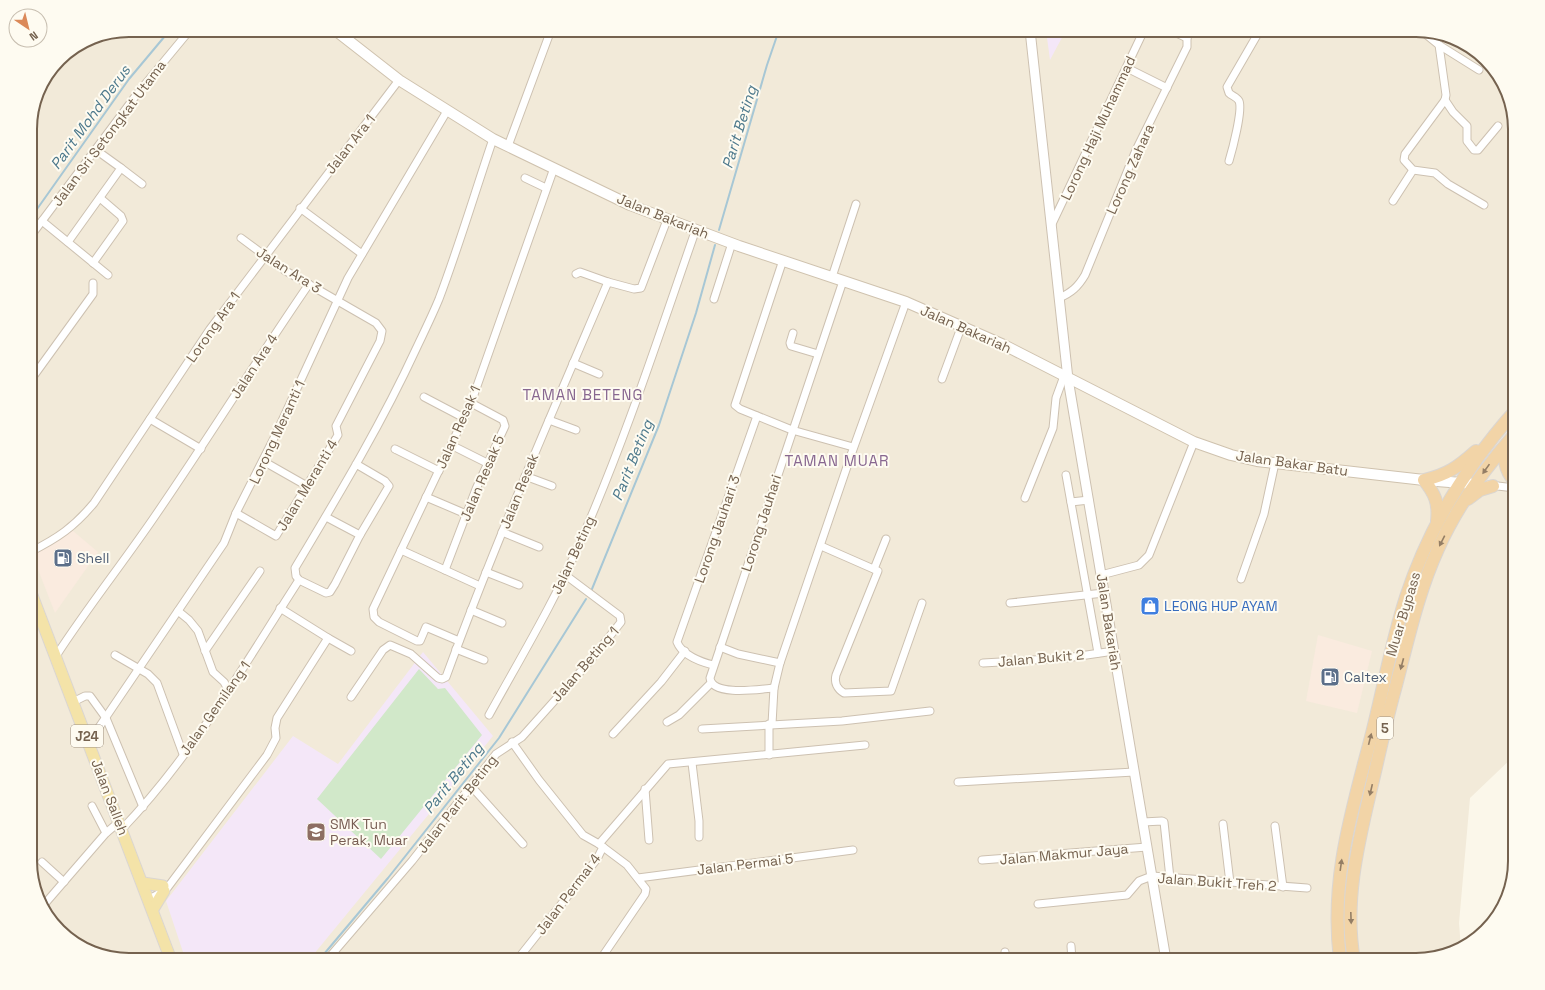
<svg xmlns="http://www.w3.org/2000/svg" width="1545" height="990" viewBox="0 0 1545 990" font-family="'Space Grotesk',sans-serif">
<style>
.residential{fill:#f2ead9}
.commercial{fill:#faebdf}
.education{fill:#f4e7f8}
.pitch{fill:#d1e8c9}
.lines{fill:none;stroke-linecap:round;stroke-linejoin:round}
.stream{stroke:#a7c7d5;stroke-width:2}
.minor-casing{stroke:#cdc1b1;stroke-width:9}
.tertiary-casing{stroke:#cdc1b1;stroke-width:11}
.secondary-casing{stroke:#cfc2ae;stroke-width:12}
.primary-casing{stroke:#dbd6d1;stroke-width:13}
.trunk-casing{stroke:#dbd6d1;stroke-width:14}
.minor{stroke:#fff;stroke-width:7}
.tertiary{stroke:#fff;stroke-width:9}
.secondary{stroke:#fff;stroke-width:10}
.primary{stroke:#f4e3a8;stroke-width:11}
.trunk{stroke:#f2d4a7;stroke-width:12}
.oneway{fill:#947e65}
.labels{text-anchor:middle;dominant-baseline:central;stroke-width:4;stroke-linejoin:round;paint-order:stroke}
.shield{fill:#fefbf1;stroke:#9e9080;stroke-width:1}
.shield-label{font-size:13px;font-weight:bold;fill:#75624f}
.street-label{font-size:14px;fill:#75624f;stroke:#fefbf1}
.service-label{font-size:14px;fill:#4e5e75;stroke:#fefbf1;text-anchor:start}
.shop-label{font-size:14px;fill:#366cbe;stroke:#fefbf1;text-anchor:start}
.education-label{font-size:14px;fill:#785e54;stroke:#fefbf1;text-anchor:start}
.water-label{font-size:15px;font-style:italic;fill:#4d798c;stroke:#fefbf1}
.neighbourhood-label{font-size:15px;letter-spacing:1px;fill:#886790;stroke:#fefbf1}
.rim{fill:none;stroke:#75624f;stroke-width:2}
</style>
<rect width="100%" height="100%" fill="#fbf7ea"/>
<polygon class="residential" points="129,30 1416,30 1471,46 1502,80 1515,128 1515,755 1470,798 1459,923 1461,948 1417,960 129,960 74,944 43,910 30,868 30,122 38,91 59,59 91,37"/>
<g class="commercial">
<polygon points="72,530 98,552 55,613 32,554"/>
<polygon points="1318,635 1372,651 1357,713 1306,701"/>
</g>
<g class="education">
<polygon points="1046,30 1066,30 1050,60"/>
<polygon points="423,652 493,736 309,960 192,960 183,952 166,901 293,736 338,764"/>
</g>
<polygon class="pitch" points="419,669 438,689 445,688 482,735 381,859 317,799"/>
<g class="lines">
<g class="stream">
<polyline points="30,219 129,79 170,30"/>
<polyline points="719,230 767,65 779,30"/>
<polyline points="592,589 659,425 696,313 715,245"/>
<polyline points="319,960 388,878 499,738 586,599"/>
</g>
<g class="minor-casing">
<g id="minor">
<polyline points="1170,30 1187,38"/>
<polyline points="1423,32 1439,45 1446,95 1445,100 1405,154 1404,160 1413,170 1435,173 1448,184 1484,205"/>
<polyline points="1439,45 1479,70"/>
<polyline points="1127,68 1167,88"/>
<polyline points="1445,100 1453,112 1467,126 1467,141 1474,150 1478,150 1498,126"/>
<polyline points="508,146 551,30"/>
<path d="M1229,161C1232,151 1243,110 1239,101C1237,97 1232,96 1229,93L1227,87L1260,30"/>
<polyline points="121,168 142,184"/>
<polyline points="525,178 546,188"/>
<polyline points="1393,201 1413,170"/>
<polyline points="300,208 362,254"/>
<polyline points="42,221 108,275"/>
<polyline points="1051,226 1144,30"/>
<polyline points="30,237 137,94 190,30"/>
<polyline points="68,242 121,168 96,150"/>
<polyline points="783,260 735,405 740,409 792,430 853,447"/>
<polyline points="93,263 123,221 121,216 100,198"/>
<polyline points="576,274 580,272 608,282"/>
<polyline points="832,277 856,204"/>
<path d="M1059,298C1071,293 1078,287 1085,275L1136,150L1187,47V34L1189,30"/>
<polyline points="714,299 732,243"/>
<polyline points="793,333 790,343 791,346 818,354"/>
<polyline points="573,363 599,374"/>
<polyline points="942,379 962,325"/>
<polyline points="30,381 93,294 93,283"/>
<polyline points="424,397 464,418"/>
<polyline points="150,419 201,449"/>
<polyline points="549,420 576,430"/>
<polyline points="451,445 487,463"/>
<polyline points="395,449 439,471"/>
<polyline points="263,461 307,486"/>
<path d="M356,464L385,481L389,486L360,535L335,584L330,592L326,593L299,580L296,576L295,568C338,496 381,425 416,349C424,332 432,316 439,299C459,246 475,192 493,139"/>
<polyline points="1066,475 1098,653"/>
<polyline points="525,476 552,486"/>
<polyline points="1489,485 1515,488"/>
<polyline points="426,497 466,514"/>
<polyline points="1025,498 1053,428 1056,398 1064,376"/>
<polyline points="1071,502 1089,500"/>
<polyline points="236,513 276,536 338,435 336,426 380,341 382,331 376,323 284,270 241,238"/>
<polyline points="326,517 360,535"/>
<polyline points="502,532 539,547"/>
<path d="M821,546L878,571L836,675C834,682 837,689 844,693L891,691L922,603"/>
<polyline points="401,550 480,586"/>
<path d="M30,552C58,538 74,527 94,503L210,329L399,80"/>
<polyline points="874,569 886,539"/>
<polyline points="445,570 476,489 505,426 503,420 471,403"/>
<polyline points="486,572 519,585"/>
<polyline points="1101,575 1139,565 1149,555 1194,442"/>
<polyline points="1241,579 1264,514 1275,463"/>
<polyline points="1010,603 1104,593"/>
<polyline points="280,608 328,638"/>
<polyline points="471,610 502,623"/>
<polyline points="178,611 189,620 198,631 213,672 224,682 229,691"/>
<polyline points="459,641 426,627 420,641 417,641 379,622 374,617 373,609 471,403 554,168"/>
<polyline points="720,647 738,654 780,663"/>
<polyline points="456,649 484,660"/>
<polyline points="205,651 260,571"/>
<polyline points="115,655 148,674 157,683 183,754"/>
<path d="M56,656C87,608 123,563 155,516C208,439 256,361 309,284"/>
<polyline points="983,663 1066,658 1114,651"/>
<path d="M713,665C701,662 682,655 677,642L757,416"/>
<path d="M774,688C761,689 712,697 710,678L843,281"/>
<path d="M351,697L383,650L390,645L411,654L438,678L442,679L446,677C495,543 552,413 608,282L634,289L641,288L667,220"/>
<polyline points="73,702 85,696 90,696 106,718 143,807"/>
<path d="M489,715C521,657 556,599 582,538C626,438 660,332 696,229"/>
<polyline points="667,722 679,715 711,683"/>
<polyline points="769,724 769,755"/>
<polyline points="772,724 774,688 780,663 851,455 906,302"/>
<polyline points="702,729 842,721 930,711"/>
<polyline points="613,734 661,682 685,651"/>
<polyline points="89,742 224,543 236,513 275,436 348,278 447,111"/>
<polyline points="512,742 539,780 583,835 599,844 627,865 646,889 645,894 600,960"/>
<polyline points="692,763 699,821 699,837"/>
<polyline points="958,782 1134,772"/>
<polyline points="471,786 523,844"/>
<polyline points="645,789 649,840"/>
<polyline points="92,806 106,833"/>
<polyline points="1143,822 1162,821 1164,822 1170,878"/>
<polyline points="1223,824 1230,883"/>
<polyline points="1275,826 1283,887"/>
<path d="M122,829C193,755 244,665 299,580"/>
<polyline points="599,844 668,764 865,745"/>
<polyline points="982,860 1147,847"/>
<polyline points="42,862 64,882"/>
<polyline points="638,878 853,850"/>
<polyline points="149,899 164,891 168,887 267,755 276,738 275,728 277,718 328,638 351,651"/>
<polyline points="1038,904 1127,895 1139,881 1152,876 1307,888"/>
<polyline points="42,907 106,833 119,822"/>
<polyline points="1071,946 1072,960"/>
<polyline points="1005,952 1006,960"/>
<polyline points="327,960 412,861 496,754 522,737 590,661 621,622 620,616 564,574"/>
<polyline points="517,960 597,859 603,847"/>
</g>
</g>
<g class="tertiary-casing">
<polyline id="tertiary" points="1030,30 1068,379 1166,960"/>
</g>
<g class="secondary-casing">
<polyline id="secondary" points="335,30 399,80 493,139 630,205 739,246 906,302 1004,345 1194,442 1231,455 1257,461 1424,480 1475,484"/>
</g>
<g class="primary-casing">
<g id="primary">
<polyline points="30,590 171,960"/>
<polyline points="143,883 163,886"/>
<polyline points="153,909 164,891"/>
</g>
</g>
<g class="trunk-casing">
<g id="trunk">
<path d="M1508,443C1503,459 1504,469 1515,482"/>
<polyline points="1468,499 1480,490 1493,486"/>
<path d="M1437,521C1439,503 1435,494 1424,480C1447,475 1458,467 1476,451"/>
<path d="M1340,960C1330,880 1351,814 1371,737C1383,691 1391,643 1406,597C1429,527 1467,465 1515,411"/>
<path d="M1354,960C1344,904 1357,848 1370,793C1378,760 1385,726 1394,693C1407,645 1417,595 1438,549C1457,506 1484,469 1515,434"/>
</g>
</g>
<use href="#minor" class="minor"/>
<use href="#tertiary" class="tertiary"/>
<use href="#secondary" class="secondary"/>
<use href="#primary" class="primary"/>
<use href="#trunk" class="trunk"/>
</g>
<defs><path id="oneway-solid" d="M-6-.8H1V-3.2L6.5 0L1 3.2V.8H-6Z"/></defs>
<g class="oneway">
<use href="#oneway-solid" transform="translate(1486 469) rotate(125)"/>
<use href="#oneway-solid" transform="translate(1442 541) rotate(117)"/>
<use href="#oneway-solid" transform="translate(1402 664) rotate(105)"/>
<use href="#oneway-solid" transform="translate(1370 739) rotate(-76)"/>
<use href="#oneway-solid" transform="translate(1371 790) rotate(103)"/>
<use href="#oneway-solid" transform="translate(1341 865) rotate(-82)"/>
<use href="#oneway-solid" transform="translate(1351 918) rotate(88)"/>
</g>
<defs>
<g id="fuel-square" transform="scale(1)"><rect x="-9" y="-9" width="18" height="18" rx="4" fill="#5c6f8a" stroke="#fefbf1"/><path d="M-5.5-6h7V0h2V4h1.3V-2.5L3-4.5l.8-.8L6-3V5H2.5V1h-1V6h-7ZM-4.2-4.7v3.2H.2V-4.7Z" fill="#fff"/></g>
<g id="shop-square" transform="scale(1)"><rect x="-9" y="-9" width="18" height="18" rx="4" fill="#3f7fe0" stroke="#fefbf1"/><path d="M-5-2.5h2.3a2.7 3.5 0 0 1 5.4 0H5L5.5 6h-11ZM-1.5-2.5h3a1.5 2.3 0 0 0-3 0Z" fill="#fff"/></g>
<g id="school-square" transform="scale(1)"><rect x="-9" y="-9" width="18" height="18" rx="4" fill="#8d6e63" stroke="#fefbf1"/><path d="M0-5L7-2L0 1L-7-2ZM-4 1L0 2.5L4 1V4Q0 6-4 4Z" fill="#fff"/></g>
</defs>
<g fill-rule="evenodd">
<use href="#fuel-square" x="63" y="558"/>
<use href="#shop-square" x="1150" y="606"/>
<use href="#fuel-square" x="1330" y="677"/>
<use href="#school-square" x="316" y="832"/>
</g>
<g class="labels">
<g class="shield">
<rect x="1377" y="717" width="16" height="22" rx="3"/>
<rect x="71" y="725" width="32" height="22" rx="3"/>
</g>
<g class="shield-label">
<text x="1385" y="728">5</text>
<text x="87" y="736">J24</text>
</g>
<g class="street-label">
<text transform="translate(1098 128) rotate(-65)">Lorong Haji Muhammad</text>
<text transform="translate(109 133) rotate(-53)">Jalan Sri Setongkat Utama</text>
<text transform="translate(350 144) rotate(-52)">Jalan Ara 1</text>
<text transform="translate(1130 169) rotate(-66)">Lorong Zahara</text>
<text transform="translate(663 216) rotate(22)">Jalan Bakariah</text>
<text transform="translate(289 270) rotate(32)">Jalan Ara 3</text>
<text transform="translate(213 327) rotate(-55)">Lorong Ara 1</text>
<text transform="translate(966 329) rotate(24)">Jalan Bakariah</text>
<text transform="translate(254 366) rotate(-57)">Jalan Ara 4</text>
<text transform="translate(458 427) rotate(-66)">Jalan Resak 1</text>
<text transform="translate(277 432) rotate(-65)">Lorong Meranti 1</text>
<text transform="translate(1292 463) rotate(8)">Jalan Bakar Batu</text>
<text transform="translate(482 478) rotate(-67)">Jalan Resak 5</text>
<text transform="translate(307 485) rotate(-59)">Jalan Meranti 4</text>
<text transform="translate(519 491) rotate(-68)">Jalan Resak</text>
<text transform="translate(761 523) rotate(-72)">Lorong Jauhari</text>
<text transform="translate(717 529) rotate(-71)">Lorong Jauhari 3</text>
<text transform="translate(573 555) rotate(-65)">Jalan Beting</text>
<text transform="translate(1403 614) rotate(-73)">Muar Bypass</text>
<text transform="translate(1109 622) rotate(81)">Jalan Bakariah</text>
<text transform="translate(1041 658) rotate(-5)">Jalan Bukit 2</text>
<text transform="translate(585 664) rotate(-49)">Jalan Beting 1</text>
<text transform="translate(215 708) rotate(-55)">Jalan Gemilang 1</text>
<text transform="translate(110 797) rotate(69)">Jalan Salleh</text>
<text transform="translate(457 804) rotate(-52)">Jalan Parit Beting</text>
<text transform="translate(1064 854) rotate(-5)">Jalan Makmur Jaya</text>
<text transform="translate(745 864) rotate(-7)">Jalan Permai 5</text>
<text transform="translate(1217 882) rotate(4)">Jalan Bukit Treh 2</text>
<text transform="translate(568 894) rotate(-53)">Jalan Permai 4</text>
</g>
<g class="service-label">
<text x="77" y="558">Shell</text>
<text x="1344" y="677">Caltex</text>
</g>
<g class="shop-label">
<text x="1164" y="606">LEONG HUP AYAM</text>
</g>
<g class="education-label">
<text x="330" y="824">SMK Tun<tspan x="330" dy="16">Perak, Muar</tspan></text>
</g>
<g class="water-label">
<text transform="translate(90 117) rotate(-54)">Parit Mohd Derus</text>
<text transform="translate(739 127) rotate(-73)">Parit Beting</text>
<text transform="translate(632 460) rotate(-68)">Parit Beting</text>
<text transform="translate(453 778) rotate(-51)">Parit Beting</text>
</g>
<g class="neighbourhood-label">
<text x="583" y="394">TAMAN BETENG</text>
<text x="837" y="460">TAMAN MUAR</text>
</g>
</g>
<path d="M0 0H1545V990H0ZM129 37H1416A92 92 0 0 1 1508 129V861A92 92 0 0 1 1416 953H129A92 92 0 0 1 37 861V129A92 92 0 0 1 129 37Z" fill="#fefbf1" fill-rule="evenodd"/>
<path class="rim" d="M129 37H1416A92 92 0 0 1 1508 129V861A92 92 0 0 1 1416 953H129A92 92 0 0 1 37 861V129A92 92 0 0 1 129 37Z"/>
<g transform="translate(28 28) rotate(145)"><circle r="19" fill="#fefbf1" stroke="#c7beb0"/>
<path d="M0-3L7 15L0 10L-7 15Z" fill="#db8959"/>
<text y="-6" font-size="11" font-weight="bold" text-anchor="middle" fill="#75624f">N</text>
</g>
</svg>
